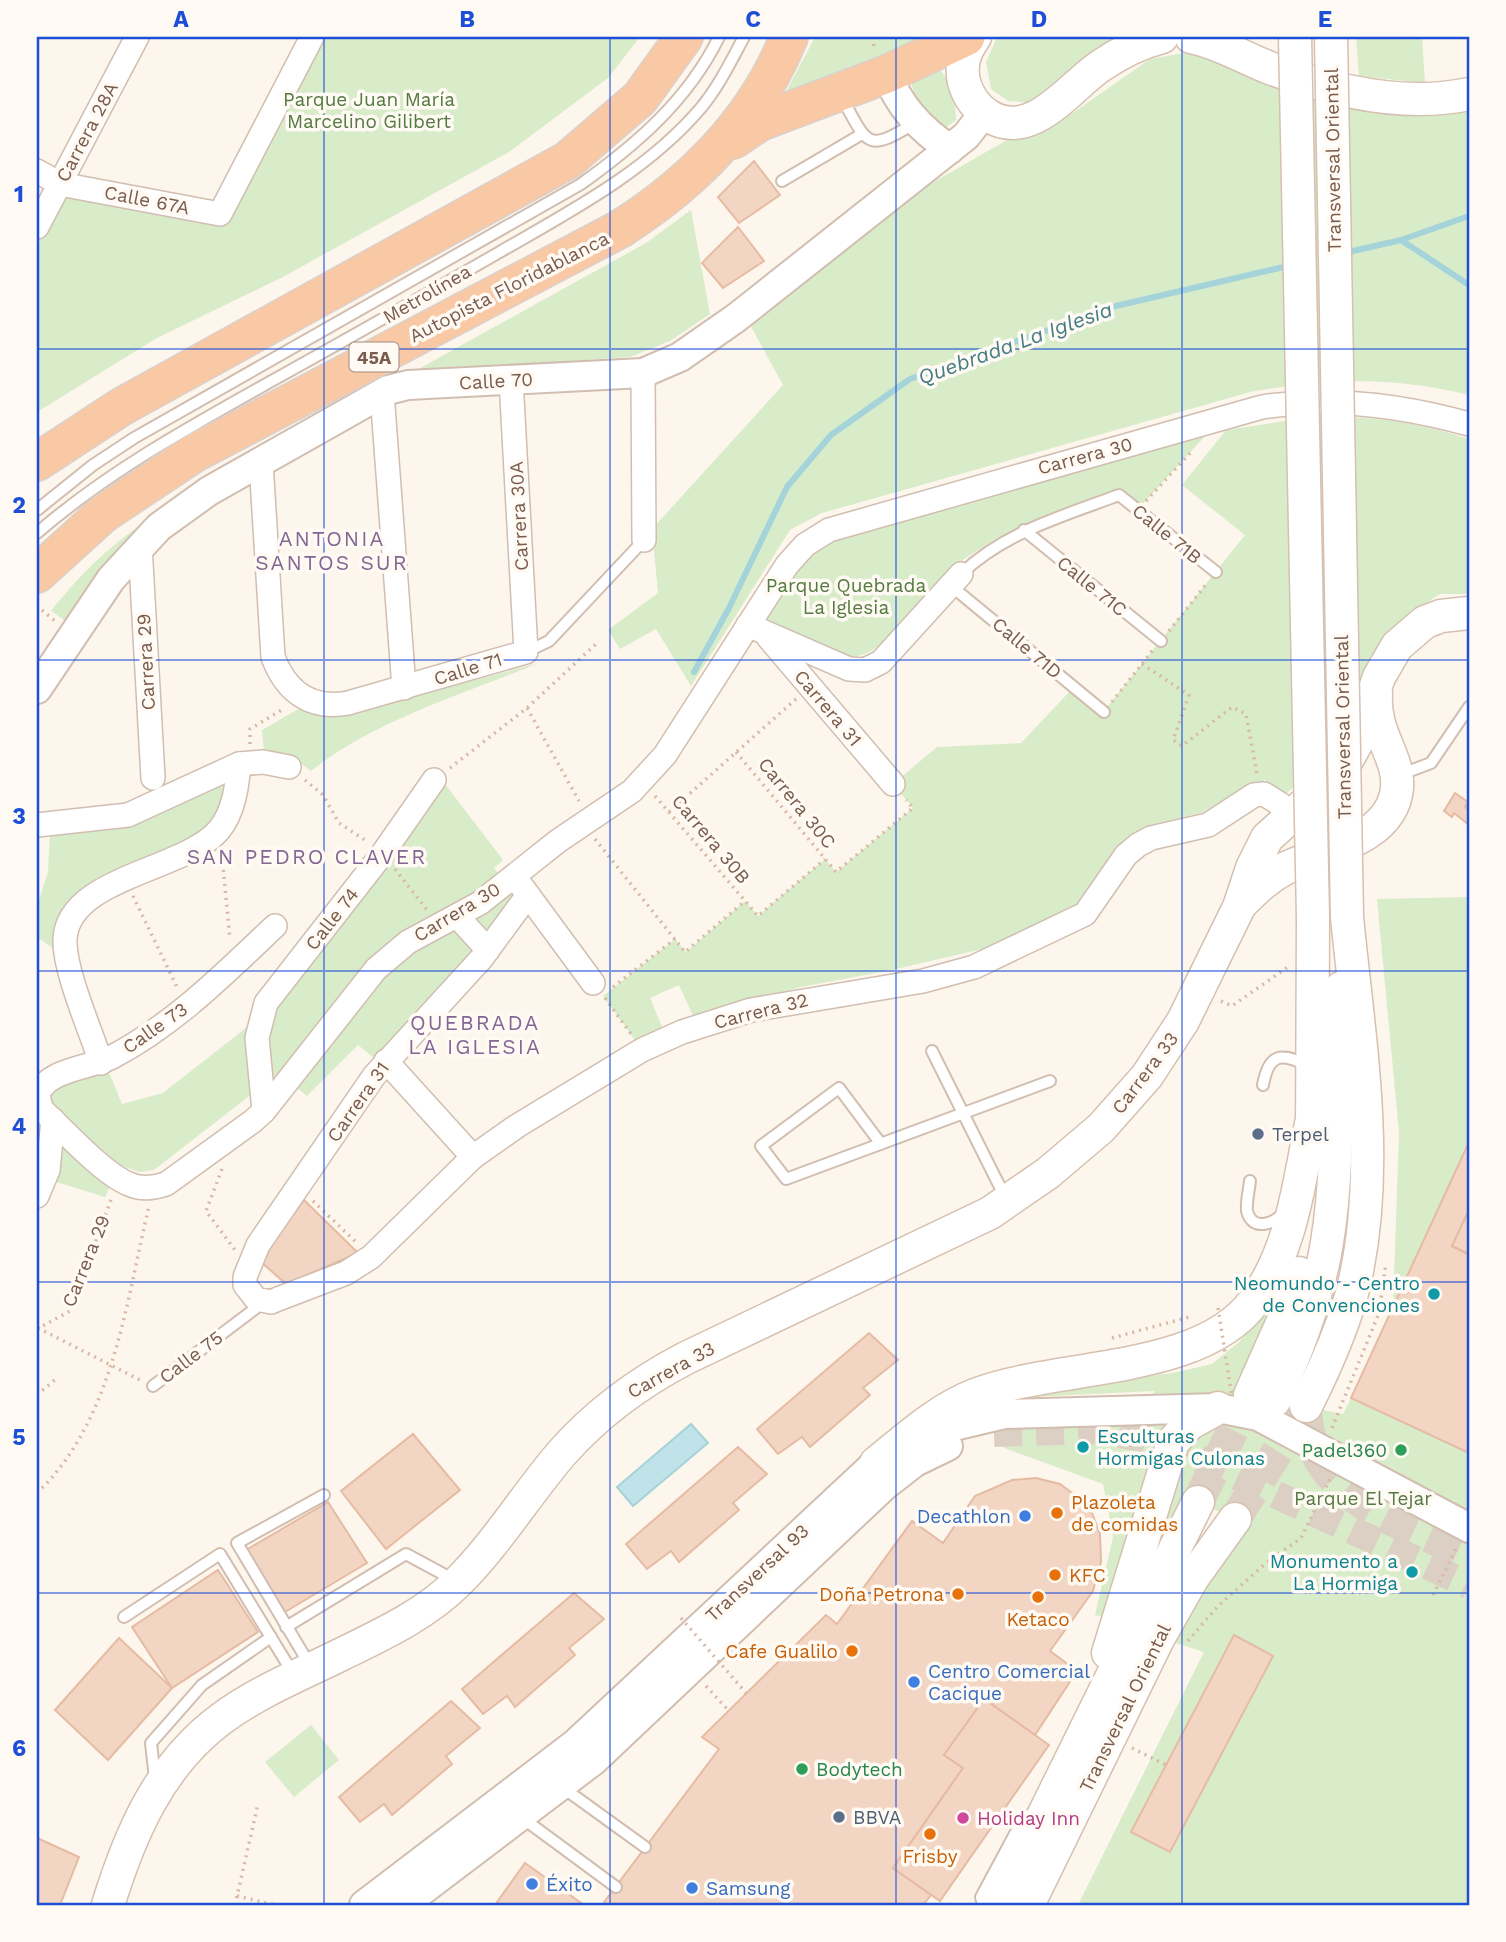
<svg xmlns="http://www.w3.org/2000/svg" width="1506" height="1942" viewBox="0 0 1506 1942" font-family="'Work Sans',sans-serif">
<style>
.green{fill:#d8ecc9}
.water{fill:#bfe3e8;stroke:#a5d3da;stroke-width:2}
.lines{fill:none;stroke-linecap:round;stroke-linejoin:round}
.stream{stroke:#a5d3da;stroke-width:6}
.building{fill:#f3d5c3;stroke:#e6bba3;stroke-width:2}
.tertiary-tunnel{stroke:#dcd0c4;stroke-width:28;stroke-dasharray:28 14;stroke-linecap:butt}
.secondary-tunnel{stroke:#dcd0c4;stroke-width:32;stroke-dasharray:32 16;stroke-linecap:butt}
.service-casing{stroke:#d1beb0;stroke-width:14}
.minor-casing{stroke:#d1beb0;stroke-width:26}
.tertiary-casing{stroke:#d1beb0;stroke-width:32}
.secondary-casing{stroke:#d6c0b0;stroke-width:35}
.trunk-casing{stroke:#dad1cd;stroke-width:40}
.path{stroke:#d9b8a5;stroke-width:3.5;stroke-dasharray:2 5;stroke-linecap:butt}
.service{stroke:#fff;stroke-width:10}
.minor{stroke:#fff;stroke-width:23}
.tertiary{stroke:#fff;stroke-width:28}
.secondary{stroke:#fff;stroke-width:32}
.trunk{stroke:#f9c8a4;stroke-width:37}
.secondary-bridge-casing{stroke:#d6c0b0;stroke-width:35;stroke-linecap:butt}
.path-bridge{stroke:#d9b8a5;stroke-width:3.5;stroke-dasharray:2 5;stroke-linecap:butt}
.secondary-bridge{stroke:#fff;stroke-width:32}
.grid{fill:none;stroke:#1d4ed8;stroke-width:2;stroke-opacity:0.55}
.service-dot{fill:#5c6f8a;stroke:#fffaf3;stroke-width:2.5}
.culture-dot{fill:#0f9aa8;stroke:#fffaf3;stroke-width:2.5}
.leisure-dot{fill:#2e9e5b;stroke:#fffaf3;stroke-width:2.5}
.food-dot{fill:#e8710a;stroke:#fffaf3;stroke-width:2.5}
.shop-dot{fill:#3f7fe0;stroke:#fffaf3;stroke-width:2.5}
.hotel-dot{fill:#d1479c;stroke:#fffaf3;stroke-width:2.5}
.labels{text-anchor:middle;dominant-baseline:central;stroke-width:7;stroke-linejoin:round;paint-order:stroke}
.shield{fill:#fffaf3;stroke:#a28b7f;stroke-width:2}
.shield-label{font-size:18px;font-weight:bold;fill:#7a5c4d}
.park-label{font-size:19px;fill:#537a41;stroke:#fffaf3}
.street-label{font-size:19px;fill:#7a5c4d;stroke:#fffaf3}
.service-label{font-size:19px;fill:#4e5e75;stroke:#fffaf3;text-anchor:start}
.culture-label{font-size:19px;fill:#0d838f;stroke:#fffaf3;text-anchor:end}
.leisure-label{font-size:19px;fill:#27864d;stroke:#fffaf3;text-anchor:end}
.food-label{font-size:19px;fill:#c56008;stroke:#fffaf3;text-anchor:start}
.shop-label{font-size:19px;fill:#366cbe;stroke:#fffaf3;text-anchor:start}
.hotel-label{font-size:19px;fill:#b23c85;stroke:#fffaf3;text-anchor:start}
.water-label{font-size:21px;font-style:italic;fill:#437c86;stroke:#fffaf3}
.neighbourhood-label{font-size:21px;letter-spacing:2px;fill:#846695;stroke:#fffaf3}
.neatline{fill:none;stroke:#1d4ed8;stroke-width:2.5}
.grid-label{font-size:23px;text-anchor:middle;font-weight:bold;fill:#1d4ed8}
</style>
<rect width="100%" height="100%" fill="#fdf6ec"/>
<g class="green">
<polygon points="325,37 640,37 608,78 509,152 281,278 157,338 37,412 37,246 66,193 223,224"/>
<polygon points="815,37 940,37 781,101"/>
<polygon points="997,37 1125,37 1032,103 1008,101 991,89 986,62"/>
<polygon points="1356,37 1422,37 1425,83 1359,76"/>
<path d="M1190,52L1249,74L1469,105V395C1388,376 1335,379 1254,391L822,513L790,530L691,686L656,629L620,649L608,630L658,593L652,529L783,385L749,323L916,192L1007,140L1070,115L1150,59Z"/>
<path d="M932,64C951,75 956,99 956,120L947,127C927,115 915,101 910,79Z"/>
<polygon points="691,210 710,314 670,341 630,357 415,371 646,243"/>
<path d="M1317,416C1375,417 1414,421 1469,439V594H1440L1407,616L1373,654L1338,752L1284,795L1265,780L1245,788L1201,813L1145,826L1121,845L1073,908L982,949L892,970L801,987L693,1016L679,985L650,998L663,1029L637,1043L603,996L675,939L686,952L745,901L758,916L825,859L836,872L913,808L893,784L937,747L1021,743L1074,687L1104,711L1245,535L1182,485L1226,430Z"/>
<path d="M1207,434L1142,505L1120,489C1054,513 987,533 936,583C911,607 883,663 844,656L765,623L791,575L809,552L845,534Z"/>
<path d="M157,513L70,624L51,611C87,566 110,546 157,513Z"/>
<path d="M539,663C466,693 373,721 311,771L294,758L264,753L262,730L300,708L331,714L370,708Z"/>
<path d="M221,778C240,853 121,852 84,888C63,908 61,923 55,950L37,937V906L48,872L50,832Z"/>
<polygon points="445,784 503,860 494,868 518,897 470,959 379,1062 358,1045 307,1096 279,1073 154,1170 139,1172 120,1165 105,1197 37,1176 37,1121 55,1109 49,1096 62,1083 108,1070 122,1104 163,1093 270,1009"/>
<polygon points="1469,897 1469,1142 1393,1307 1399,1133 1377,899"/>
<polygon points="1279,1291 1250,1395 1343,1414 1351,1398 1469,1453 1469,1905 1078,1905 1204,1652 1169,1641 1244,1523 1189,1498 1125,1622 1095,1615 1113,1537 1103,1484 1004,1448 1004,1420 1146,1417 1154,1391 1013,1398 1092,1383 1173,1373 1212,1364 1239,1342"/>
<polygon points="311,1725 339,1760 294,1797 265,1762"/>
</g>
<polygon class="water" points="691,1424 708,1443 633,1506 617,1487"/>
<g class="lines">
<g class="stream">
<polyline points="1401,240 1469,285"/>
<polyline points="1344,253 1401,240 1469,216"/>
<polyline points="694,672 729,608 787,487 831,435 910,379 1116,306 1292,265"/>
</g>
</g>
<g class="building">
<polygon points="754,161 780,195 739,223 718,197"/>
<polygon points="738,227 764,261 723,288 702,263"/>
<polygon points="1455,793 1468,802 1465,807 1469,810 1469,825 1454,813 1452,817 1444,811"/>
<polygon points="1469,1142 1469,1210 1452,1246 1469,1255 1469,1453 1351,1398"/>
<polygon points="304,1200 358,1253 286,1284 260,1261"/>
<polygon points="1469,1210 1469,1249 1467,1253 1452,1246"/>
<polygon points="869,1333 898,1360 863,1388 870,1395 810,1447 802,1437 778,1454 757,1429"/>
<polygon points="413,1434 460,1490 386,1549 341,1491"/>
<polygon points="738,1447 767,1474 733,1503 739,1510 679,1562 671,1551 647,1569 626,1544"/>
<polygon points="1036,1478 1060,1484 1076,1496 1092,1513 1100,1534 1101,1562 1093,1591 1050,1651 1077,1671 1035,1735 984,1699 944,1755 963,1768 893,1868 931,1895 923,1905 602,1905 719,1749 702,1737 826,1615 837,1624 912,1521 943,1543 975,1496 1012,1480"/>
<polygon points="328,1502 367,1563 285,1612 246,1550"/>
<polygon points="218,1570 258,1632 172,1688 132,1627"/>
<polygon points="574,1593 604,1619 569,1648 575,1655 515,1707 507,1696 483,1714 462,1689"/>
<polygon points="1234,1635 1273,1656 1170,1852 1131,1832"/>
<polygon points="119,1638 172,1688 108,1760 55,1710"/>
<polygon points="984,1699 1049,1745 940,1901 893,1868 963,1768 944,1755"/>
<polygon points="451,1701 480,1728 446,1756 452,1764 392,1815 384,1804 360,1822 339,1797"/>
<polygon points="37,1838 79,1857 60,1905 37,1905"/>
<polygon points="525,1863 584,1905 495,1905"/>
</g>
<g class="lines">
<polyline class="tertiary-tunnel" points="994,1433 1094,1430 1144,1438 1200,1459 1469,1585"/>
<g class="secondary-tunnel">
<path d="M1306,1406C1307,1499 1399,1521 1469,1555"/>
<polyline points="1198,1502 1250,1395"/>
<polyline points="1235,1519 1305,1408"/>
</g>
<g class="service-casing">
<g id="service">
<path d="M842,98C868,145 866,153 915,123"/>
<polyline points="782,181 862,134"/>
<path d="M37,510L93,465L134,438L581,184C637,144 688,100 719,37"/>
<polyline points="1024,530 1161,641"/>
<path d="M37,533C110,470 193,425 277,378C351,337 425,295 498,253C569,212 646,172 700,109C718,88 731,61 744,37"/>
<path d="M961,574C1005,532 1063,516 1119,495L1216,572"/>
<polyline points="950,585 1104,712"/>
<polyline points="526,652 549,641 644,540"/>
<polyline points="1399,775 1431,763 1469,707"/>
<polyline points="932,1051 1005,1197"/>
<path d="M1263,1085C1269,1053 1281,1052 1309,1066"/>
<polyline points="881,1144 839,1088 761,1146 786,1179 1050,1081"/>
<path d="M1250,1181C1249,1190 1246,1202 1247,1211C1252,1232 1274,1224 1283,1213"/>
<polyline points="153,1386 264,1302"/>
<polyline points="124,1617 220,1554 294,1675"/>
<polyline points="286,1627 406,1554 456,1581"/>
<polyline points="311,1667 237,1543 324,1495"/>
<polyline points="155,1779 151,1743 202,1685 271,1637"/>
<polyline points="562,1787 645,1847"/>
<polyline points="521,1817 616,1887"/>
<polyline points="983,1905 981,1897 1024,1817 1038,1812"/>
</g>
</g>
<g class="minor-casing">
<g id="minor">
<polyline points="37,171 60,184 220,214 312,37"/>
<polyline points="37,227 137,37"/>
<polyline points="643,373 644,540"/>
<polyline points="382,393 404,688"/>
<path d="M261,462L273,657C286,692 311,710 348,703L526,652L511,380"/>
<polyline points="140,545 153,778"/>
<polyline points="748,625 849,669 865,670 881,662 961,574"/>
<polyline points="768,637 893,784"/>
<polyline points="37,825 128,815 239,764 263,762 289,767"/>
<polyline points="520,884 593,983"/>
<polyline points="528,895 481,959 374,1076 258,1245 245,1277 245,1285 256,1299 271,1302 278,1299 346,1273 371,1257 473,1157 517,1126 642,1050 682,1032 751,1010 923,981 974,967 1085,914 1126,855 1138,845 1151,838 1208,825 1254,795 1264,794 1280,804 1289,816"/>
<polyline points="457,916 488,950"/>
<polyline points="386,1061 473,1157"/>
<path d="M101,1063C91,1031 64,971 65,940C67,877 184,871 219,830C234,812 237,786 239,764"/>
<path d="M41,1109C63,1129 103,1174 129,1184C141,1190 153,1188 166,1184L253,1121L264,1111L376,969L408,942L480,903L558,841L632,791L665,755L787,565L805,545L829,530L1262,407C1333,396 1401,405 1469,424"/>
<path d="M41,1109L38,1094C48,1069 90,1068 112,1057C175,1024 224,974 275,926"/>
<polyline points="264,1111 257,1038 266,1003 383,853 434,780"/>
<polyline points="37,1196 48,1170 53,1120"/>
</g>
</g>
<g class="tertiary-casing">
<g id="tertiary">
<path d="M887,74C899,107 921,130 950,149"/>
<polyline points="37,689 111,579 159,527 209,491 388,390 408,385 643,373 680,357 736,318 966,136 984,113"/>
<polyline points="364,1905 575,1744 876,1463 902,1447 942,1429 1005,1414 1218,1408 1258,1416 1469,1528"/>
<polyline points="403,1905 593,1761 883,1487 915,1462 948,1446"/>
</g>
</g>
<g class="secondary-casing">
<g id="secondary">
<path d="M975,37C965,51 960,64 964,82C968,96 977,109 989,116C1031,142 1069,88 1099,67C1119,53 1139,43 1162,37"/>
<path d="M1191,37C1218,42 1244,58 1270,68C1332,91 1404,108 1469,94"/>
<path d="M1242,903C1255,890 1267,878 1284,869C1321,850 1392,841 1397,788C1400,757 1373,734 1376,694"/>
<polyline points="1312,1138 1313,918"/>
<polyline points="1250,1395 1287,1312 1299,1273"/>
<path d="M1275,1400C1295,1356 1312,1312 1323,1264C1342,1174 1333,1079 1341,988"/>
<path d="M1306,1406C1324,1370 1341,1333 1352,1293C1383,1171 1359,1040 1347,917"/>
<path d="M876,1463C907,1438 937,1410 975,1395C1057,1363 1202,1375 1255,1300C1293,1247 1299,1181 1312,1119"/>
<polyline points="1108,1653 1173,1442 1189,1424 1218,1408"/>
<path d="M108,1905C130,1834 159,1765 221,1719C257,1692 302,1674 342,1654C383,1634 426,1614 458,1582C497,1543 526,1495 561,1454C597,1413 638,1383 686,1358L990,1213L1048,1173L1101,1128L1147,1076L1183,1021L1239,907L1252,868L1267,838L1341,771L1356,744L1379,677L1397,646L1425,622L1441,616L1469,613"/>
<polyline points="999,1905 1198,1502"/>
<polyline points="1028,1905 1159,1637 1192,1579 1235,1519"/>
</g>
</g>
<g class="trunk-casing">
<g id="trunk">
<polyline points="733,140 760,122 887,74 966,37"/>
<polyline points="37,462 121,407 568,160 640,98 684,37"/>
<path d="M37,574L103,514L193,454L620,229C694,182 756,119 789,37"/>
</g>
</g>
<g class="path">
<polyline points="873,37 874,49"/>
<polyline points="1146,501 1193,450"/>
<polyline points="42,610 55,621"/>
<polyline points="1169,631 1208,582"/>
<polyline points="1142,664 1189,695 1173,740 1182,746 1232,707 1246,714 1257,774"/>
<polyline points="1112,702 1153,650"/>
<polyline points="527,708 579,801"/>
<polyline points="250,744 250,729 285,708"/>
<polyline points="736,752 836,872 913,808 906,800"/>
<polyline points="450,768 527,708 596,644"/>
<polyline points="305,780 323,795 339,823 368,842"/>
<polyline points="655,796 758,916 825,859"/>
<polyline points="669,812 796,699"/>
<polyline points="595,839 685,952 745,901"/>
<polyline points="222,856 230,939"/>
<polyline points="395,869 427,910"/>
<polyline points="133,896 177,987"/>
<polyline points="613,987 675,939"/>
<polyline points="605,998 631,1034"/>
<polyline points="1221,1001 1232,1006 1288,967"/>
<polyline points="222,1169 206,1211 235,1250"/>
<polyline points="313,1201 356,1242"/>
<polyline points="38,1328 142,1381"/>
<polyline points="37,1329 70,1311 112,1197"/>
<polyline points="1112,1338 1193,1316"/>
<polyline points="37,1395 57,1378"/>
<polyline points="1332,1428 1379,1313 1386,1263"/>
<path d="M37,1493C113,1421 126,1303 149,1206"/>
<polyline points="1433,1595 1457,1547"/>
<polyline points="1188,1641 1217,1607 1266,1563 1301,1538 1330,1479"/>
<polyline points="706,1686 728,1710"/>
<polyline points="1132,1748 1166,1765"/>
<polyline points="237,1896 275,1905"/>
<polyline points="235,1905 258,1804"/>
</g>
<use href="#service" class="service"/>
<use href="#minor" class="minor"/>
<use href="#tertiary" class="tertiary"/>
<use href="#secondary" class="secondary"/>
<use href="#trunk" class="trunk"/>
<g class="secondary-bridge-casing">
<g id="secondary-bridge">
<polyline points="1295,37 1313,918"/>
<polyline points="1331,37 1347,917"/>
</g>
</g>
<g class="path-bridge">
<polyline points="1218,1308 1232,1397"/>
<polyline points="681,1618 746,1693"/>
</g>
<use href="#secondary-bridge" class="secondary-bridge"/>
</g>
<path class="grid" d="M324,37V1905M610,37V1905M896,37V1905M1182,37V1905M37,349H1469M37,660H1469M37,971H1469M37,1282H1469M37,1593H1469"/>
<g class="service-dot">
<circle cx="1258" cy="1134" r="7"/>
<circle cx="839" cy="1817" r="7"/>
</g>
<g class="culture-dot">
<circle cx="1434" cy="1294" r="7"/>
<circle cx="1083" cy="1447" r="7"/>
<circle cx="1412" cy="1572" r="7"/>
</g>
<g class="leisure-dot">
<circle cx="1401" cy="1450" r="7"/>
<circle cx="802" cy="1769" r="7"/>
</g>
<g class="food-dot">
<circle cx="1057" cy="1513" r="7"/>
<circle cx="1055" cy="1575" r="7"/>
<circle cx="958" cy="1594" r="7"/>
<circle cx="1038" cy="1597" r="7"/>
<circle cx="852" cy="1651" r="7"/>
<circle cx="930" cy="1834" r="7"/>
</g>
<g class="shop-dot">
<circle cx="1025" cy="1516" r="7"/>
<circle cx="914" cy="1682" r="7"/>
<circle cx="532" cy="1884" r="7"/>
<circle cx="692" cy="1888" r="7"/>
</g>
<circle class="hotel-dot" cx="963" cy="1818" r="7"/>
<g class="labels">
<rect class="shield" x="349.5" y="342.5" width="49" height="29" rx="5"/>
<g class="shield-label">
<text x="374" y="357">45A</text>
</g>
<g class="park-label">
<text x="369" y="99">Parque Juan María<tspan x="369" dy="22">Marcelino Gilibert</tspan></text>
<text x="846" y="585">Parque Quebrada<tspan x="846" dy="22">La Iglesia</tspan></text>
<text x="1363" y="1498">Parque El Tejar</text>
</g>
<g class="street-label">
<text transform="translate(87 132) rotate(-62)">Carrera 28A</text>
<text transform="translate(1333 160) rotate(-91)">Transversal Oriental</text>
<text transform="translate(147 200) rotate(11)">Calle 67A</text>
<text transform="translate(509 287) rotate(-27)">Autopista Floridablanca</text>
<text transform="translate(427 294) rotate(-30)">Metrolínea</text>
<text transform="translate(496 381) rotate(-3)">Calle 70</text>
<text transform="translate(1085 456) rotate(-15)">Carrera 30</text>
<text transform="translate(519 516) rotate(-93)">Carrera 30A</text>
<text transform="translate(1167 534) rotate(39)">Calle 71B</text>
<text transform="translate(1092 586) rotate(39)">Calle 71C</text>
<text transform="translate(1027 648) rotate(40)">Calle 71D</text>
<text transform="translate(146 662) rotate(-93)">Carrera 29</text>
<text transform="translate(468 669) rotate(-17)">Calle 71</text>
<text transform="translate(828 708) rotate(50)">Carrera 31</text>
<text transform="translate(1343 727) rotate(-91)">Transversal Oriental</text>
<text transform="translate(797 803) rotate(51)">Carrera 30C</text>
<text transform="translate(711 839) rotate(50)">Carrera 30B</text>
<text transform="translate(457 912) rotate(-31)">Carrera 30</text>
<text transform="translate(332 919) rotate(-52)">Calle 74</text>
<text transform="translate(761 1011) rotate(-14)">Carrera 32</text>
<text transform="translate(155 1028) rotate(-35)">Calle 73</text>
<text transform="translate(1145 1073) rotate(-53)">Carrera 33</text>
<text transform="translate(358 1102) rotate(-55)">Carrera 31</text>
<text transform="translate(86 1261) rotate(-68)">Carrera 29</text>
<text transform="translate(191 1357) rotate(-37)">Calle 75</text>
<text transform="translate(671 1370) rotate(-29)">Carrera 33</text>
<text transform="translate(757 1573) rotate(-43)">Transversal 93</text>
<text transform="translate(1125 1708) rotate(-64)">Transversal Oriental</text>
</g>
<g class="service-label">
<text x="1272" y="1134">Terpel</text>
<text x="853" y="1817">BBVA</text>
</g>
<g class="culture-label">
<text x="1420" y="1283">Neomundo - Centro<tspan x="1420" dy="22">de Convenciones</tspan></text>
<text x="1097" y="1436" text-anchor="start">Esculturas<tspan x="1097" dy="22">Hormigas Culonas</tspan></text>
<text x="1398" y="1561">Monumento a<tspan x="1398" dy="22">La Hormiga</tspan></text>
</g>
<g class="leisure-label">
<text x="1387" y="1450">Padel360</text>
<text x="816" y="1769" text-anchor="start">Bodytech</text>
</g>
<g class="food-label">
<text x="1071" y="1502">Plazoleta<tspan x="1071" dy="22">de comidas</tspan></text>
<text x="1069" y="1575">KFC</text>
<text x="944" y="1594" text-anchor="end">Doña Petrona</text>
<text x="1038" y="1619" text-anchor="middle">Ketaco</text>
<text x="838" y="1651" text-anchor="end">Cafe Gualilo</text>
<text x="930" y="1856" text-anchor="middle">Frisby</text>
</g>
<g class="shop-label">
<text x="1011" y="1516" text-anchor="end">Decathlon</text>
<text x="928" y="1671">Centro Comercial<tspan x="928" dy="22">Cacique</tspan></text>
<text x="546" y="1884">Éxito</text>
<text x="706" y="1888">Samsung</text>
</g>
<g class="hotel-label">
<text x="977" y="1818">Holiday Inn</text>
</g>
<g class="water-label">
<text transform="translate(1015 343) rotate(-20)">Quebrada La Iglesia</text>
</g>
<g class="neighbourhood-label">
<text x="332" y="538">ANTONIA<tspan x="332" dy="24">SANTOS SUR</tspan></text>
<text x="307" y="856">SAN PEDRO CLAVER</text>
<text x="475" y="1022">QUEBRADA<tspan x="475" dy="24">LA IGLESIA</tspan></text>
</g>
</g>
<rect width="1506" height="1942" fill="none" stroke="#fffaf3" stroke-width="77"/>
<rect x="38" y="38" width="1430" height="1866" class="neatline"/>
<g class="grid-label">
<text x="181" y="27">A</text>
<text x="467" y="27">B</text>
<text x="753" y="27">C</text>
<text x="1039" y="27">D</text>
<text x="1325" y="27">E</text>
<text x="19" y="202">1</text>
<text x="19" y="513">2</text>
<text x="19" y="824">3</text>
<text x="19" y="1134">4</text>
<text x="19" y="1445">5</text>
<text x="19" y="1756">6</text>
</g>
</svg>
